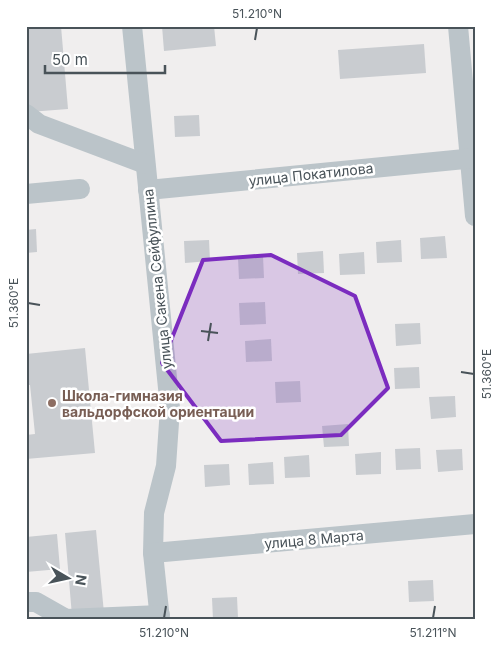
<svg xmlns="http://www.w3.org/2000/svg" width="501" height="646" viewBox="0 0 501 646" font-family="Inter,sans-serif">
<style>
.building{fill:#c9ccd0}
.lines{fill:none;stroke-linecap:round;stroke-linejoin:round}
.minor{stroke:#bbc4c9;stroke-width:20}
.marked{fill:#7b2cbf;fill-opacity:0.2;stroke:#7b2cbf;stroke-width:4;stroke-linejoin:round}
.ticks{fill:none;stroke:#495359;stroke-width:2}
.education-dot{fill:#8d6e63;stroke:#fff;stroke-width:2}
.labels{text-anchor:middle;dominant-baseline:central;stroke-width:5;stroke-linejoin:round;paint-order:stroke}
.street-label{font-size:14px;fill:#495359;stroke:#fff}
.education-label{font-size:14px;font-weight:bold;fill:#785e54;stroke:#fff;text-anchor:start}
.neatline{fill:none;stroke:#495359;stroke-width:2}
.ticks-label{font-size:12px;text-anchor:middle;fill:#495359}
</style>
<rect width="100%" height="100%" fill="#f0eeee"/>
<g class="building">
<polygon points="26,26 61,26 68,109 29,112 26,75"/>
<polygon points="162,26 214,26 216,46 164,51"/>
<polygon points="424,44 426,73 340,79 338,50"/>
<polygon points="199,115 200,136 175,137 174,116"/>
<polygon points="36,229 37,252 26,253 26,230"/>
<polygon points="445,236 447,258 421,259 420,238"/>
<polygon points="209,240 210,261 185,263 184,241"/>
<polygon points="401,240 402,262 377,263 376,242"/>
<polygon points="323,251 324,273 298,274 297,253"/>
<polygon points="364,252 365,274 340,275 339,254"/>
<polygon points="263,256 264,278 239,279 238,258"/>
<polygon points="265,302 266,324 240,325 239,303"/>
<polygon points="420,323 421,344 396,346 395,324"/>
<polygon points="271,339 272,361 246,362 245,341"/>
<polygon points="85,348 95,453 26,459 26,435 35,434 30,385 26,385 26,354"/>
<polygon points="419,367 420,388 395,389 394,368"/>
<polygon points="300,381 301,402 276,403 275,382"/>
<polygon points="455,396 456,417 431,419 429,397"/>
<polygon points="348,424 349,446 324,447 322,426"/>
<polygon points="420,448 421,469 396,470 395,449"/>
<polygon points="462,449 463,470 438,472 436,450"/>
<polygon points="381,452 381,474 356,475 355,454"/>
<polygon points="309,455 310,477 285,478 284,457"/>
<polygon points="273,462 274,484 249,485 248,464"/>
<polygon points="229,464 230,485 205,487 204,465"/>
<polygon points="96,530 104,613 72,616 65,533"/>
<polygon points="57,534 60,569 26,572 26,537"/>
<polygon points="433,580 434,601 409,602 408,581"/>
<polygon points="237,597 238,618 213,620 212,598"/>
</g>
<g class="lines">
<g class="minor">
<polyline points="132,26 170,408 166,466 154,513 153,553 160,620"/>
<polyline points="458,26 475,216"/>
<polyline points="26,114 39,124 145,164"/>
<polyline points="148,190 475,158"/>
<polyline points="26,194 80,189"/>
<polyline points="153,553 475,524"/>
<polyline points="26,602 36,602 66,619 160,615"/>
</g>
</g>
<path class="marked" d="M271,255L355,296L388,388L341,435L221,441L162,363L203,260Z"/>
<path class="ticks" d="M255,40L257,28M28,303L40,305M201,331L218,333M208,341L211,323M461,372L474,374M164,618L166,606M433,618L435,606"/>
<circle class="education-dot" cx="52" cy="403" r="5"/>
<g class="labels">
<g class="street-label">
<text transform="translate(311 174) rotate(-6)">улица Покатилова</text>
<text transform="translate(157 279) rotate(-96)">улица Сакена Сейфуллина</text>
<text transform="translate(314 539) rotate(-5)">улица 8 Марта</text>
</g>
<g class="education-label">
<text x="62" y="395">Школа-гимназия<tspan x="62" dy="16">вальдорфской ориентации</tspan></text>
</g>
</g>
<rect width="501" height="646" fill="none" stroke="#ffffff" stroke-width="55"/>
<g transform="translate(68 578) rotate(99)" stroke="#ffffff" stroke-width="4" paint-order="stroke">
<path d="M0-4L9 19L0 12L-9 19Z" fill="#495359"/>
<text y="-8" font-size="14" font-weight="bold" text-anchor="middle" fill="#495359">N</text>
</g>
<path d="M45 65v8h120v-8" fill="none" stroke="#495359" stroke-width="2.5"/>
<text x="52" y="65" font-size="15" fill="#495359" stroke="#ffffff" stroke-width="4" paint-order="stroke">50 m</text>
<rect x="28" y="28" width="446" height="590" class="neatline"/>
<g class="ticks-label">
<text x="257" y="18">51.210°N</text>
<text transform="translate(14 303) rotate(-90)" y="4">51.360°E</text>
<text transform="translate(487 374) rotate(-90)" y="4">51.360°E</text>
<text x="164" y="637">51.210°N</text>
<text x="433" y="637">51.211°N</text>
</g>
</svg>
